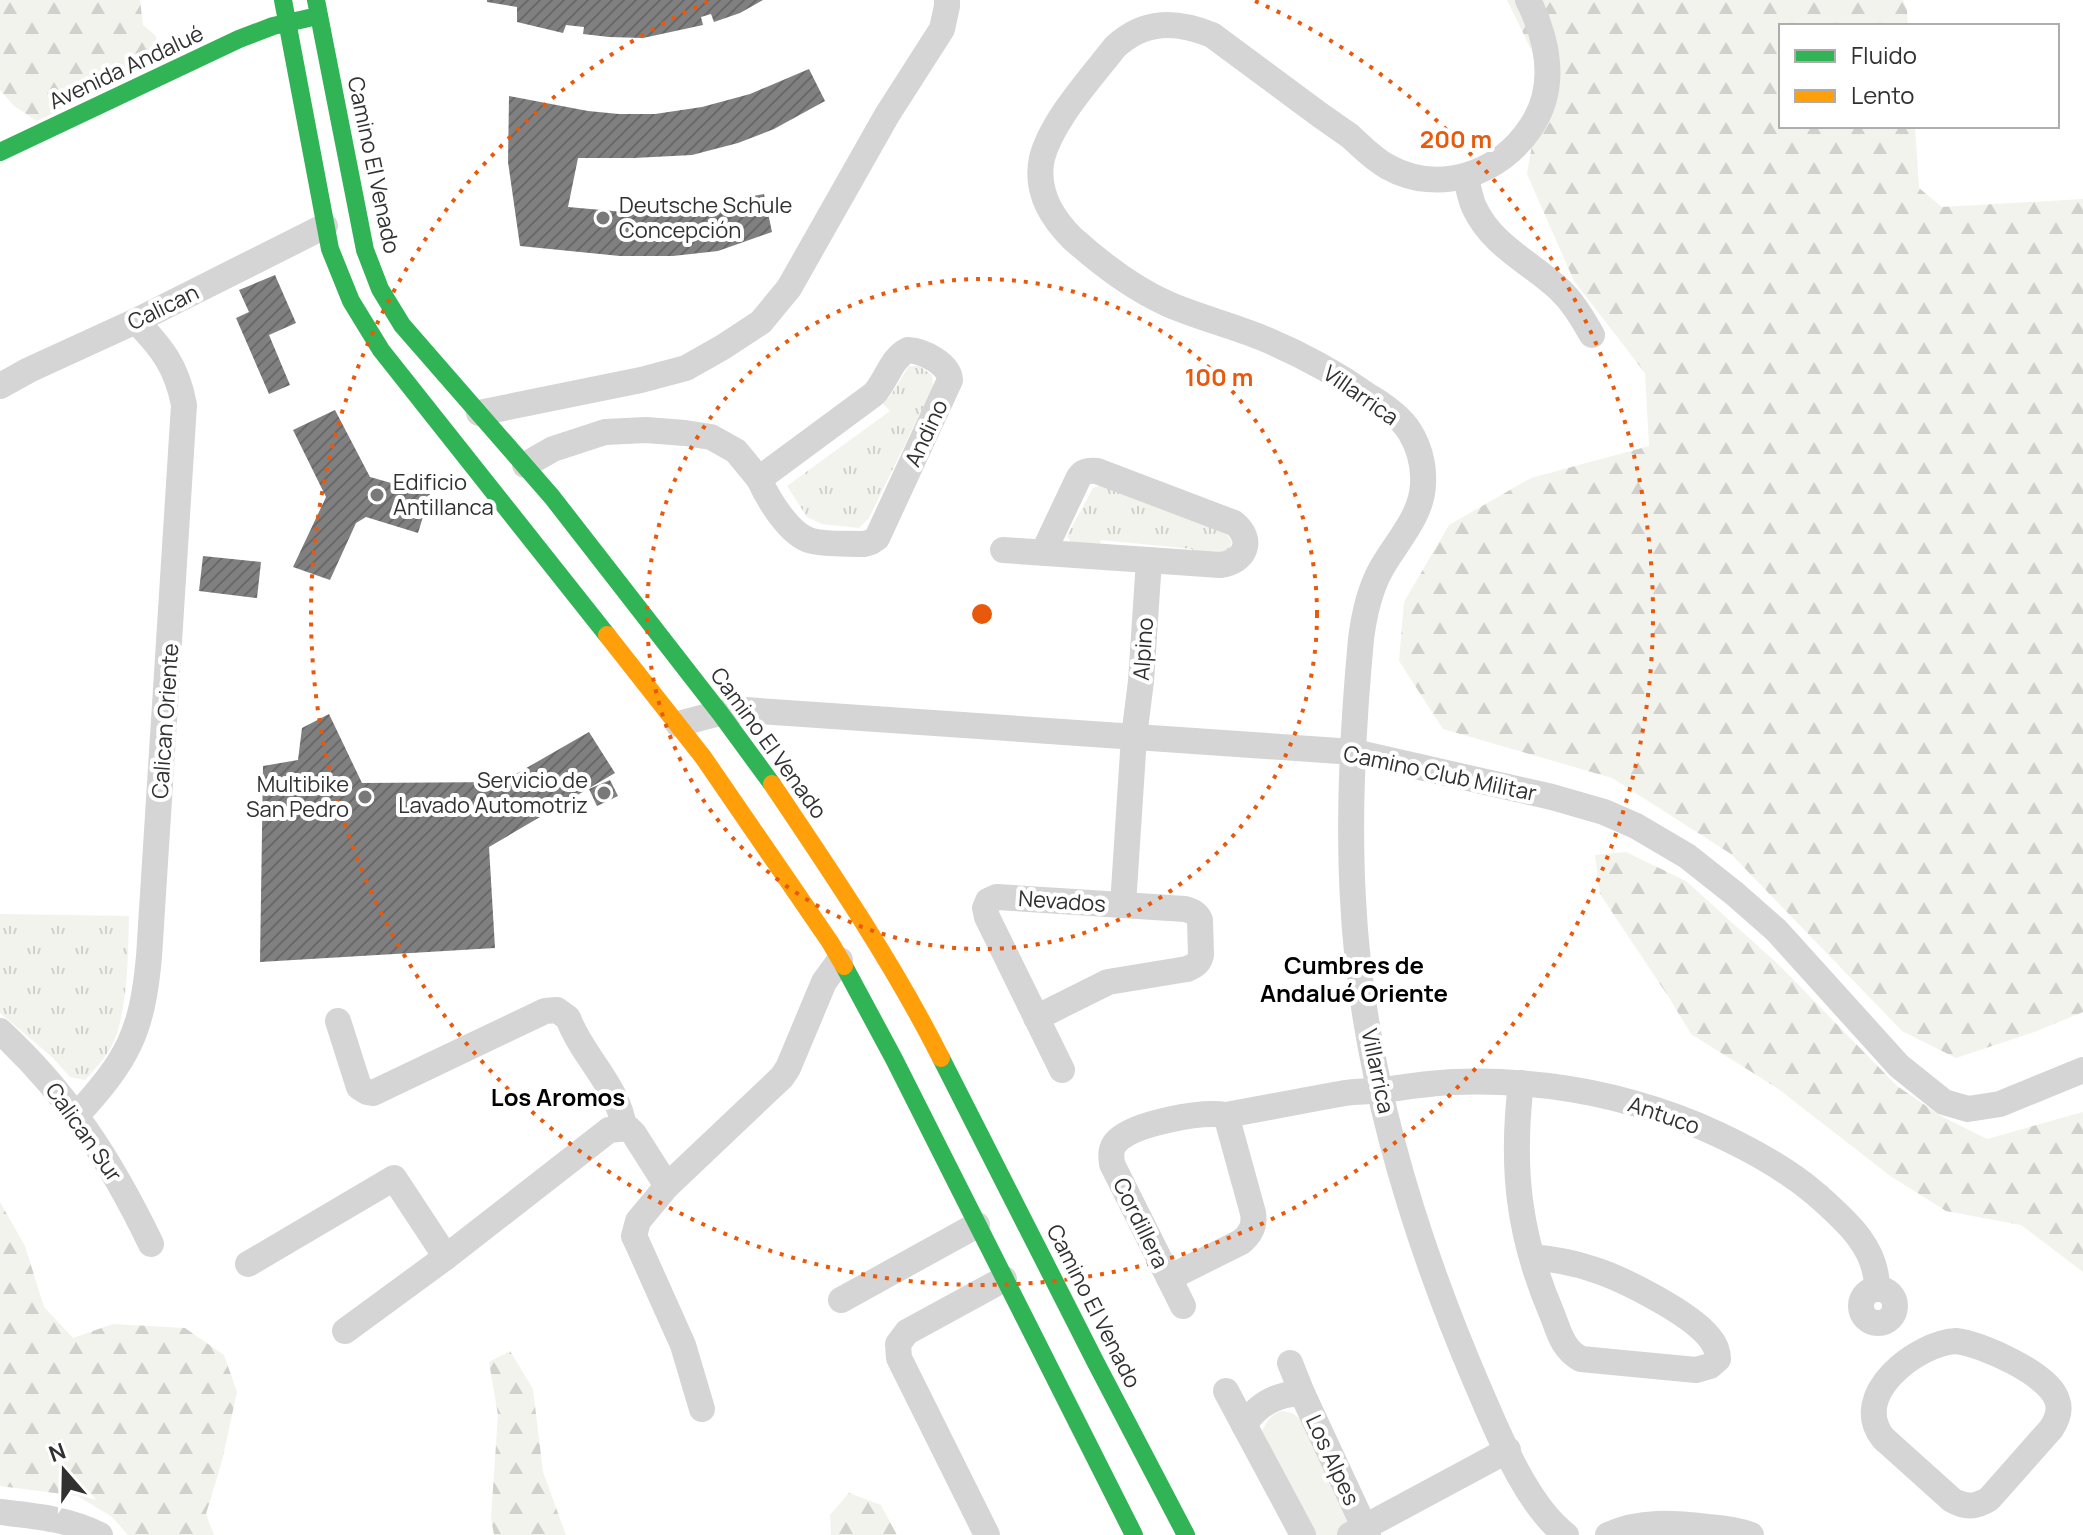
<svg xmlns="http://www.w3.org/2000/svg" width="2083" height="1535" viewBox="0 0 2083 1535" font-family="Manrope,sans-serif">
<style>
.grass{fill:url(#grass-tufts)}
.forest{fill:url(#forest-firs)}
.green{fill:#f2f3ed}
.building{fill:url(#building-hatch)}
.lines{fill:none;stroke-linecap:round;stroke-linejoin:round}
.street{stroke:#d5d5d5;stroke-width:26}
.fast{stroke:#30b455;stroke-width:18}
.slow{stroke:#ff9f0a;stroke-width:18}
.ring{fill:none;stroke:#e8590c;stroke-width:4;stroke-dasharray:4 8}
.poi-dot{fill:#797979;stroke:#fff;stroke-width:3}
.labels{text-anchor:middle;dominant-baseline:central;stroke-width:8;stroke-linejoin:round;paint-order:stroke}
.street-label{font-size:22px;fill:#313131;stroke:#fff}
.poi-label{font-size:22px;fill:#313131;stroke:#fff;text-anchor:start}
.neighbourhood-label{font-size:24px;font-weight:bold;fill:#000;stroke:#fff}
.centre{fill:#e8590c;stroke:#fff;stroke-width:4}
.ring-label{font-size:24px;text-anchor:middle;font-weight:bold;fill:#e8590c;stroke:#fff;stroke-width:8;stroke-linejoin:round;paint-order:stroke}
</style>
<defs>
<pattern id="grass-tufts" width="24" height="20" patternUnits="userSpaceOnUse" patternTransform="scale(2)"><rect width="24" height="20" fill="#f2f3ed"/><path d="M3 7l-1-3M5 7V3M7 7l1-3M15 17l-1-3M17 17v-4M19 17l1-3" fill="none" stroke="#d0d1cc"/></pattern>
<pattern id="forest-firs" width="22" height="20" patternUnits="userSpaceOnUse" patternTransform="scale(2)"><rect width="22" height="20" fill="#f2f3ed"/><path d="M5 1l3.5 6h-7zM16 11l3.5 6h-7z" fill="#d0d1cc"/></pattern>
<pattern id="building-hatch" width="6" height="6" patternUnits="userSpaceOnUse" patternTransform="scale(2)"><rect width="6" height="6" fill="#808080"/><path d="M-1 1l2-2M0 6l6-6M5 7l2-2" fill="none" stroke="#696969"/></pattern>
</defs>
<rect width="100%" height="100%" fill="#fff"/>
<g class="grass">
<polygon points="909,366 919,366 932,375 933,387 869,518 859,528 822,524 807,517 787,486 890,411 882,403 890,396"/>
<polygon points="1101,485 1225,533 1232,541 1229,550 1195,557 1192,549 1101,540 1098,549 1071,543 1067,536 1093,488"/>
<path d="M0,914L129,916C128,956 128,996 117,1034C111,1052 97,1067 85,1080L70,1077L52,1057L0,1013Z"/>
</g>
<g class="forest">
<polygon points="0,0 140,0 143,25 156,36 158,60 37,121 14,106 0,90"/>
<polygon points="1507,0 1903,0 1907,10 1908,26 1781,26 1781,126 1915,126 1919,188 1942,207 2083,199 2083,1012 2037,1031 1956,1058 1902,1031 1731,854 1612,778 1443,729 1399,661 1404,602 1449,525 1531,478 1649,446 1645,373 1574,281 1527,174 1544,76"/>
<polygon points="1626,852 1686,881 1780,966 1897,1086 1941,1116 1987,1139 2083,1112 2083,1272 2021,1225 1946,1211 1889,1175 1777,1088 1691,1034 1668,996 1600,894 1595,855"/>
<polygon points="0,1202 25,1246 44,1307 73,1338 113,1324 185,1328 224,1355 237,1392 222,1461 206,1514 214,1535 128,1535 112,1517 78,1496 0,1486"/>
<polygon points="510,1351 533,1389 543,1472 566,1535 494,1535 491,1518 498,1415 489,1362"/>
<polygon points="849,1493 881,1505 897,1535 831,1535 830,1515"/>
</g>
<path class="green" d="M1282,1411L1292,1413L1302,1420L1359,1535H1316L1260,1436C1265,1424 1269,1415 1282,1411Z"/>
<g class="building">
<polygon points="487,0 763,0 740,13 714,22 711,14 701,17 703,25 643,38 609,37 583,34 584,27 566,25 563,33 517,22 517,7 487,2"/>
<polygon points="809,69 825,101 774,129 738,143 692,155 634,158 578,158 568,207 635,213 699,206 764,194 772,232 718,251 673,256 620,256 520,246 508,162 509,96 588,111 619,114 655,114 702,107 750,94"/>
<polygon points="275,275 296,323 269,335 290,385 269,394 236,318 249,312 239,290"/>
<polygon points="335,410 370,477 430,494 418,533 366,517 356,523 330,580 293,567 326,497 293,430"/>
<polygon points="203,556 261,562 257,598 199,591"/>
<polygon points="329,714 362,783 502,782 589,732 615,773 489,847 495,948 260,962 263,766 298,760 302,728"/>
<polygon points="610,780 618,796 597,806 589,789"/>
</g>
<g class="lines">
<g class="street">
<path d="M1528,0C1548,40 1558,87 1531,127C1500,174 1439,195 1388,167C1373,159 1362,147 1350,136C1340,129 1330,122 1320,115C1284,88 1248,62 1212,35C1177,21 1145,19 1115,47C1091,78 1052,120 1042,158C1035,190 1050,216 1072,238C1101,264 1132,288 1168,304C1198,317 1230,325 1260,337C1299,353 1336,373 1370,397C1385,406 1401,417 1410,432C1419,447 1424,466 1423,484C1422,517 1395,543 1380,571C1369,592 1364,615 1361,639C1353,725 1348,812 1353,899C1361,1065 1411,1230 1476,1382C1497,1430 1525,1504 1566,1535"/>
<path d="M1466,177C1468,187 1470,198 1474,207C1492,246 1530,262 1559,289C1573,302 1582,318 1592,335"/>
<path d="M908,350C924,351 949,364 950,380L877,538L871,542L864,544C847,543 828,545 812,541C790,536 768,499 759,479L874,394C887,380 891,358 908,350Z"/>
<polyline points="0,386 29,370 136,321 325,226"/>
<polyline points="479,413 641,380 686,368 723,347 761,322 789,288 887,115 942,29 947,6 947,0"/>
<polyline points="525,465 553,449 605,432 646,430 685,433 711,437 736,451 759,479"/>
<path d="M1003,550L1220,565C1245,562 1255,540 1234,523L1097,471C1089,470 1082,471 1078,479L1043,553"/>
<polyline points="678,724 720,713 745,710 1354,752 1552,797 1604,812 1636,826 1687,856 1735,894 1776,930 1899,1066 1944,1102 1968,1109 2000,1104 2083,1070"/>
<polyline points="1123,905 1134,737 1141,681 1149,560"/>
<path d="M1036,1018L1108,982L1187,969C1195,966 1199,963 1201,955L1200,920C1197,913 1192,911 1185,909L997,897L988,901L985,908L987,917L1062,1070"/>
<path d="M338,1021L359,1087L367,1092L373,1093L545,1011L557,1010L568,1018C582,1056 619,1087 624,1128"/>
<path d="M0,1031C68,1094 111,1161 151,1244"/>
<path d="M1521,1083C1511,1167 1518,1235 1552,1314C1559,1332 1563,1350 1581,1359L1696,1370L1710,1366L1718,1359C1718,1351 1715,1344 1709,1337C1690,1313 1622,1278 1592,1269C1572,1262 1553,1259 1532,1257"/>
<path d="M77,1115C128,1059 142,1033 149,957L184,405C177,367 162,348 136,321"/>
<polyline points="248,1264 394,1178 446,1257"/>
<path d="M1169,1278L1241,1242C1251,1234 1255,1225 1253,1213L1226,1115"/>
<circle cx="1878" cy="1306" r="17"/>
<polyline points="841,1300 977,1225"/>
<path d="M1183,1306L1112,1164C1111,1156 1110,1148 1117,1141C1135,1123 1201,1111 1226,1115C1266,1108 1305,1100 1345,1093C1357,1091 1370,1092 1382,1090C1406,1087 1429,1083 1454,1082C1538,1079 1619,1093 1697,1125C1739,1143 1782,1165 1817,1195C1846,1221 1877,1247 1877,1288"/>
<polyline points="345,1331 446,1257 609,1130 628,1128 634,1134 667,1186"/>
<path d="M1956,1341C1982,1344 2049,1374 2057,1400C2061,1410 2057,1420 2051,1429L1989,1499C1976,1507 1966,1508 1952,1500L1883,1438C1849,1395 1917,1343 1956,1341Z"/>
<polyline points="1290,1363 1302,1393 1368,1535"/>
<polyline points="1226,1391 1303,1535"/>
<polyline points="702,1409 683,1345 640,1249 634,1236 638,1221 667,1186 782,1077 788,1068 824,982 840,960"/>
<path d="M1244,1425C1258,1404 1276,1394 1302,1393"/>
<path d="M0,1512C35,1516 69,1519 100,1535"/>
<polyline points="987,1535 899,1358 898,1344 907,1332 1004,1279"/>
<polyline points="1350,1535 1508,1450"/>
<path d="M1608,1535C1640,1520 1674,1523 1708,1527C1723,1528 1737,1530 1751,1535"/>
</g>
<g class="fast">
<polyline points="283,0 330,249 351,301 381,350 607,635"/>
<polyline points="316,0 365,250 380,289 402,325 552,497 720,713 772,784"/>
<polyline points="0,152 239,39 273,26 309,18"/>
<polyline points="844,966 894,1059 1134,1535"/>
<polyline points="941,1058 1096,1363 1186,1535"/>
</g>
<g class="slow">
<polyline points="607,635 703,757 830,942 844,966"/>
<path d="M772,784C832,873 893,963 941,1058"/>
</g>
</g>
<g class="ring">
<circle cx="982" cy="614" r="335"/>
<path d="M1255 1A671 671 0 1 1 709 1"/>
</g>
<g class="poi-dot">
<circle cx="603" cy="218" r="8"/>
<circle cx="377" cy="495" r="8"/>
<circle cx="604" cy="793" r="8"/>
<circle cx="365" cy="797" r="8"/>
</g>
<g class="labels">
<g class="street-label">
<text transform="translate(126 67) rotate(-25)">Avenida Andalué</text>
<text transform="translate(374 165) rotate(78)">Camino El Venado</text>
<text transform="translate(163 307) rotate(-26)">Calican</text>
<text transform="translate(1361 395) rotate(35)">Villarrica</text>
<text transform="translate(926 433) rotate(-65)">Andino</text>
<text transform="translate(1143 649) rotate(-86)">Alpino</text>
<text transform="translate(165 721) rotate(-86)">Calican Oriente</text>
<text transform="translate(769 743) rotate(54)">Camino El Venado</text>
<text transform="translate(1440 773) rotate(12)">Camino Club Militar</text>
<text transform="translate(1062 901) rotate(4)">Nevados</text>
<text transform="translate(1378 1071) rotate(78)">Villarrica</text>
<text transform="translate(1664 1115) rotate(19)">Antuco</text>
<text transform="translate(84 1132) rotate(55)">Calican Sur</text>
<text transform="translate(1141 1223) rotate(64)">Cordillera</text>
<text transform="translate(1094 1306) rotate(63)">Camino El Venado</text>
<text transform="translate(1333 1460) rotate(65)">Los Alpes</text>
</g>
<g class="poi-label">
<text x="619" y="205">Deutsche Schule<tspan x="619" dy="25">Concepción</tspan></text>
<text x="393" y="482">Edificio<tspan x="393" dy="25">Antillanca</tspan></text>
<text x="588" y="780" text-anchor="end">Servicio de<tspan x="588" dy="25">Lavado Automotriz</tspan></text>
<text x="349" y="784" text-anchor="end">Multibike<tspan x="349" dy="25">San Pedro</tspan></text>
</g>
<g class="neighbourhood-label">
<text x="1354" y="964">Cumbres de<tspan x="1354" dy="28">Andalué Oriente</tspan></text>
<text x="558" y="1096">Los Aromos</text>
</g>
</g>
<circle cx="982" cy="614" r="12" class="centre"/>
<g class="ring-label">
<text x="1456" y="148">200 m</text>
<text x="1219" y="386">100 m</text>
</g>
<rect x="1779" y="24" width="280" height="104" fill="#ffffff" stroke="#adadad" stroke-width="2"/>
<rect x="1795" y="50" width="40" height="12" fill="#30b455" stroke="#adadad" stroke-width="2"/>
<text x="1851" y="64" font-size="24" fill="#313131">Fluido</text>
<rect x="1795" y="90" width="40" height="12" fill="#ff9f0a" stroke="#adadad" stroke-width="2"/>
<text x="1851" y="104" font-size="24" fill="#313131">Lento</text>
<g transform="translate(64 1471) rotate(340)" stroke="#ffffff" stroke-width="6" paint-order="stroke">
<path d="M0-6L14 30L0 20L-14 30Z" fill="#313131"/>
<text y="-12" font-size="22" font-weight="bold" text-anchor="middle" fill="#313131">N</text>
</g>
</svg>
